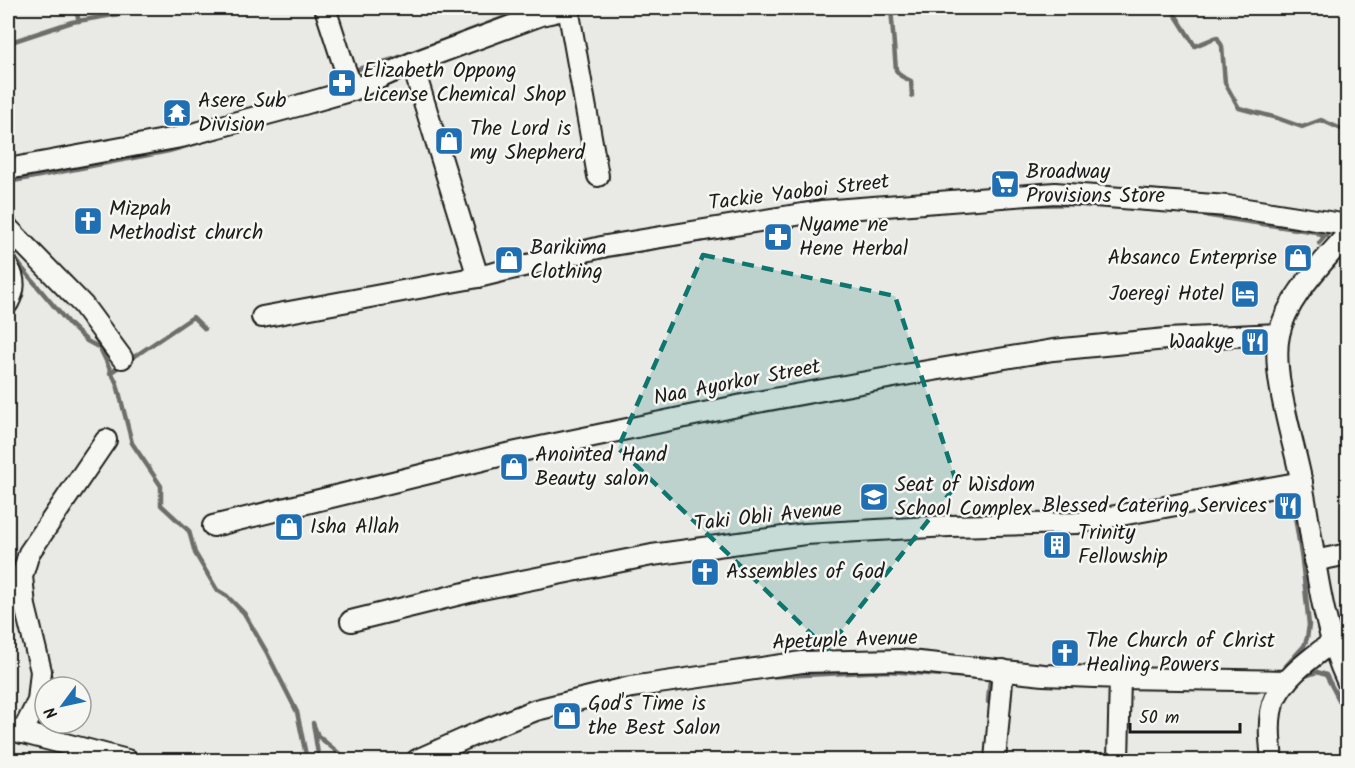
<svg xmlns="http://www.w3.org/2000/svg" width="1355" height="768" viewBox="0 0 1355 768" font-family="Kalam,sans-serif">
<style>
.lines{fill:none;stroke-linecap:round;stroke-linejoin:round}
.stream{stroke:#6d6d6c;stroke-width:4.5}
.minor-casing{stroke:#1c1c1c;stroke-width:24}
.minor{stroke:#f6f6f2;stroke-width:20}
.marked{fill:#0f766e;fill-opacity:0.2;stroke:#0f766e;stroke-width:4.5;stroke-dasharray:12 8;stroke-linejoin:round}
.labels{text-anchor:middle;dominant-baseline:central;stroke-width:5;stroke-linejoin:round;paint-order:stroke}
.poi-label{font-size:21px;fill:#1c1c1c;stroke:#f6f6f2;text-anchor:start}
.street-label{font-size:21px;fill:#1c1c1c;stroke:#f6f6f2}
</style>
<rect width="100%" height="100%" fill="#e9e9e5"/>
<filter id="ink" filterUnits="userSpaceOnUse"><feTurbulence type="fractalNoise" baseFrequency=".0167" numOctaves="2"/><feDisplacementMap in="SourceGraphic" scale="12" xChannelSelector="R" yChannelSelector="G"/><feConvolveMatrix kernelMatrix="1 2 1 2 8 2 1 2 1" color-interpolation-filters="sRGB"/></filter>
<g filter="url(#ink)">
<g class="lines">
<g class="stream">
<polyline points="75,8 79,21"/>
<polyline points="891,8 896,70 901,76 911,81 912,96"/>
<polyline points="1171,8 1195,46 1217,37 1222,46 1225,83 1239,108 1277,118 1302,127 1321,120 1348,132"/>
<polyline points="8,43 72,22 119,14 137,8"/>
<polyline points="351,71 394,59 529,8"/>
<polyline points="382,87 405,78 410,80"/>
<polyline points="8,182 169,151 239,131"/>
<polyline points="1127,189 1169,192"/>
<polyline points="1026,205 1083,204"/>
<polyline points="1184,212 1316,232 1324,237"/>
<polyline points="1319,243 1333,228"/>
<polyline points="8,248 22,268 69,324 87,341 100,348 117,384 132,443 161,486 161,505 189,531 195,553 217,590 227,596 244,613 266,651 297,712 307,760"/>
<polyline points="516,278 602,257 719,237"/>
<polyline points="110,373 193,317 205,329"/>
<polyline points="1294,405 1300,432"/>
<polyline points="1286,666 1304,646 1307,638 1309,625 1302,560 1291,491"/>
<polyline points="762,677 888,671 984,678"/>
<polyline points="1303,677 1317,672 1326,675 1348,717"/>
<polyline points="617,700 656,693"/>
<polyline points="988,702 990,679"/>
<polyline points="1263,707 1264,700 1269,687"/>
<polyline points="319,760 313,723 318,736 341,755 342,760"/>
</g>
<g class="minor-casing">
<g id="minor">
<polyline points="325,8 344,66 353,90"/>
<polyline points="568,8 598,176"/>
<polyline points="412,63 478,277"/>
<polyline points="8,169 181,137 297,106 353,90 412,63 541,15 572,8"/>
<polyline points="8,228 83,305 122,358"/>
<path d="M1348,233C1325,261 1286,298 1279,335C1271,373 1293,439 1301,479C1315,547 1318,619 1348,683"/>
<path d="M8,267C16,280 15,290 8,303"/>
<polyline points="262,317 478,277 606,246 821,211 1055,193 1227,206 1348,225"/>
<polyline points="213,526 507,454 752,403 910,374 1053,350 1166,339 1279,334"/>
<polyline points="1314,561 1348,554"/>
<polyline points="351,621 477,590 652,555 805,534 949,526 1077,523 1302,482"/>
<polyline points="8,729 127,760"/>
<polyline points="22,733 38,701 41,671 25,606 22,576 29,553 106,440"/>
<polyline points="417,760 480,732 536,710 631,687 802,662 900,660 1044,675 1120,678 1287,681"/>
<polyline points="995,760 1003,670"/>
<polyline points="1118,760 1120,678"/>
<path d="M1272,760C1270,742 1267,716 1275,699C1286,675 1312,658 1332,642"/>
</g>
</g>
<use href="#minor" class="minor"/>
</g>
</g>
<path class="marked" d="M703,255L895,296L957,484L827,649L618,448Z"/>
<defs>
<g id="pharmacy-square" transform="scale(1.5)"><rect x="-9" y="-9" width="18" height="18" rx="4" fill="#1f6fb2" stroke="#f6f6f2"/><path d="M-2-6h4v4h4v4h-4v4h-4v-4h-4v-4h4Z" fill="#fff"/></g>
<g id="temple-square" transform="scale(1.5)"><rect x="-9" y="-9" width="18" height="18" rx="4" fill="#1f6fb2" stroke="#f6f6f2"/><path d="M0-6L5-2H3V0L6.5 2.5H4V6H1.5V3h-3V6H-4V2.5H-6.5L-3 0V-2H-5Z" fill="#fff"/></g>
<g id="shop-square" transform="scale(1.5)"><rect x="-9" y="-9" width="18" height="18" rx="4" fill="#1f6fb2" stroke="#f6f6f2"/><path d="M-5-2.5h2.3a2.7 3.5 0 0 1 5.4 0H5L5.5 6h-11ZM-1.5-2.5h3a1.5 2.3 0 0 0-3 0Z" fill="#fff"/></g>
<g id="supermarket-square" transform="scale(1.5)"><rect x="-9" y="-9" width="18" height="18" rx="4" fill="#1f6fb2" stroke="#f6f6f2"/><path d="M-6-5.5h2.5l.6 2H6L4.5 2H-2.5L-4.4-4H-6ZM-1.5 3.2a1.3 1.3 0 1 0 .1 0ZM3 3.2a1.3 1.3 0 1 0 .1 0Z" fill="#fff"/></g>
<g id="church-square" transform="scale(1.5)"><rect x="-9" y="-9" width="18" height="18" rx="4" fill="#1f6fb2" stroke="#f6f6f2"/><path d="M-1.2-6h2.4v3.5h3.3v2.4h-3.3V6h-2.4V-.1h-3.3v-2.4h3.3Z" fill="#fff"/></g>
<g id="hotel-square" transform="scale(1.5)"><rect x="-9" y="-9" width="18" height="18" rx="4" fill="#1f6fb2" stroke="#f6f6f2"/><path d="M-6-4.5h1.5V1H6V5H4.5V3h-9V5H-6ZM-4 0a1.8 1.8 0 1 1 3.6 0ZM.5 0V-2.5h3Q6-2.5 6 0Z" fill="#fff"/></g>
<g id="restaurant-square" transform="scale(1.5)"><rect x="-9" y="-9" width="18" height="18" rx="4" fill="#1f6fb2" stroke="#f6f6f2"/><path d="M-5-6h1v4h1v-4h1v4h1v-4h1v5L-1.5 .5V6h-2V.5L-5-1ZM5-6V6H3V1.5H1.5Q1.5-4 5-6Z" fill="#fff"/></g>
<g id="school-square" transform="scale(1.5)"><rect x="-9" y="-9" width="18" height="18" rx="4" fill="#1f6fb2" stroke="#f6f6f2"/><path d="M0-5L7-2L0 1L-7-2ZM-4 1L0 2.5L4 1V4Q0 6-4 4Z" fill="#fff"/></g>
<g id="building-square" transform="scale(1.5)"><rect x="-9" y="-9" width="18" height="18" rx="4" fill="#1f6fb2" stroke="#f6f6f2"/><path d="M-4-6H4V6H1V3H-1V6H-4ZM-2.5-4.3h1.7v1.8h-1.7ZM.8-4.3h1.7v1.8H.8ZM-2.5-1h1.7V.8h-1.7ZM.8-1h1.7V.8H.8Z" fill="#fff"/></g>
</defs>
<g fill-rule="evenodd">
<use href="#pharmacy-square" x="342" y="83"/>
<use href="#temple-square" x="177" y="113"/>
<use href="#shop-square" x="449" y="141"/>
<use href="#supermarket-square" x="1005" y="184"/>
<use href="#church-square" x="88" y="221"/>
<use href="#pharmacy-square" x="778" y="237"/>
<use href="#shop-square" x="1298" y="258"/>
<use href="#shop-square" x="509" y="260"/>
<use href="#hotel-square" x="1245" y="294"/>
<use href="#restaurant-square" x="1255" y="342"/>
<use href="#shop-square" x="514" y="467"/>
<use href="#school-square" x="874" y="497"/>
<use href="#restaurant-square" x="1288" y="506"/>
<use href="#shop-square" x="289" y="527"/>
<use href="#building-square" x="1057" y="545"/>
<use href="#church-square" x="705" y="572"/>
<use href="#church-square" x="1065" y="653"/>
<use href="#shop-square" x="567" y="716"/>
</g>
<g class="labels">
<g class="poi-label">
<text x="363" y="71">Elizabeth Oppong<tspan x="363" dy="24">License Chemical Shop</tspan></text>
<text x="198" y="101">Asere Sub<tspan x="198" dy="24">Division</tspan></text>
<text x="470" y="129">The Lord is<tspan x="470" dy="24">my Shepherd</tspan></text>
<text x="1026" y="172">Broadway<tspan x="1026" dy="24">Provisions Store</tspan></text>
<text x="109" y="209">Mizpah<tspan x="109" dy="24">Methodist church</tspan></text>
<text x="799" y="225">Nyame ne<tspan x="799" dy="24">Hene Herbal</tspan></text>
<text x="530" y="248">Barikima<tspan x="530" dy="24">Clothing</tspan></text>
<text x="1277" y="258" text-anchor="end">Absanco Enterprise</text>
<text x="1224" y="294" text-anchor="end">Joeregi Hotel</text>
<text x="1234" y="342" text-anchor="end">Waakye</text>
<text x="535" y="455">Anointed Hand<tspan x="535" dy="24">Beauty salon</tspan></text>
<text x="895" y="485">Seat of Wisdom<tspan x="895" dy="24">School Complex</tspan></text>
<text x="1267" y="506" text-anchor="end">Blessed Catering Services</text>
<text x="310" y="527">Isha Allah</text>
<text x="1078" y="533">Trinity<tspan x="1078" dy="24">Fellowship</tspan></text>
<text x="726" y="572">Assembles of God</text>
<text x="1086" y="641">The Church of Christ<tspan x="1086" dy="24">Healing Powers</tspan></text>
<text x="588" y="704">God's Time is<tspan x="588" dy="24">the Best Salon</tspan></text>
</g>
<g class="street-label">
<text transform="translate(799 193) rotate(-7)">Tackie Yaoboi Street</text>
<text transform="translate(737 383) rotate(-11)">Naa Ayorkor Street</text>
<text transform="translate(768 517) rotate(-6)">Taki Obli Avenue</text>
<text transform="translate(845 641) rotate(-2)">Apetuple Avenue</text>
</g>
</g>
<rect width="1355" height="768" fill="none" stroke="#f6f6f2" stroke-width="30"/>
<rect x="15" y="15" width="1325" height="738" fill="none" stroke="#1c1c1c" stroke-width="2" filter="url(#ink)"/>
<g transform="translate(63 705) rotate(237)"><circle r="28" fill="#f6f6f2" stroke="#9f9f9c" stroke-width="1.5"/>
<path d="M0-4.5L10 22L0 15L-10 22Z" fill="#1f6fb2"/>
<text y="-9" font-size="16" font-weight="bold" text-anchor="middle" fill="#1c1c1c">N</text>
</g>
<path d="M1130 723v9h110v-9" fill="none" stroke="#1c1c1c" stroke-width="3"/>
<text x="1139" y="723" font-size="18" fill="#1c1c1c" stroke="#f6f6f2" stroke-width="4.5" paint-order="stroke">50 m</text>
</svg>
